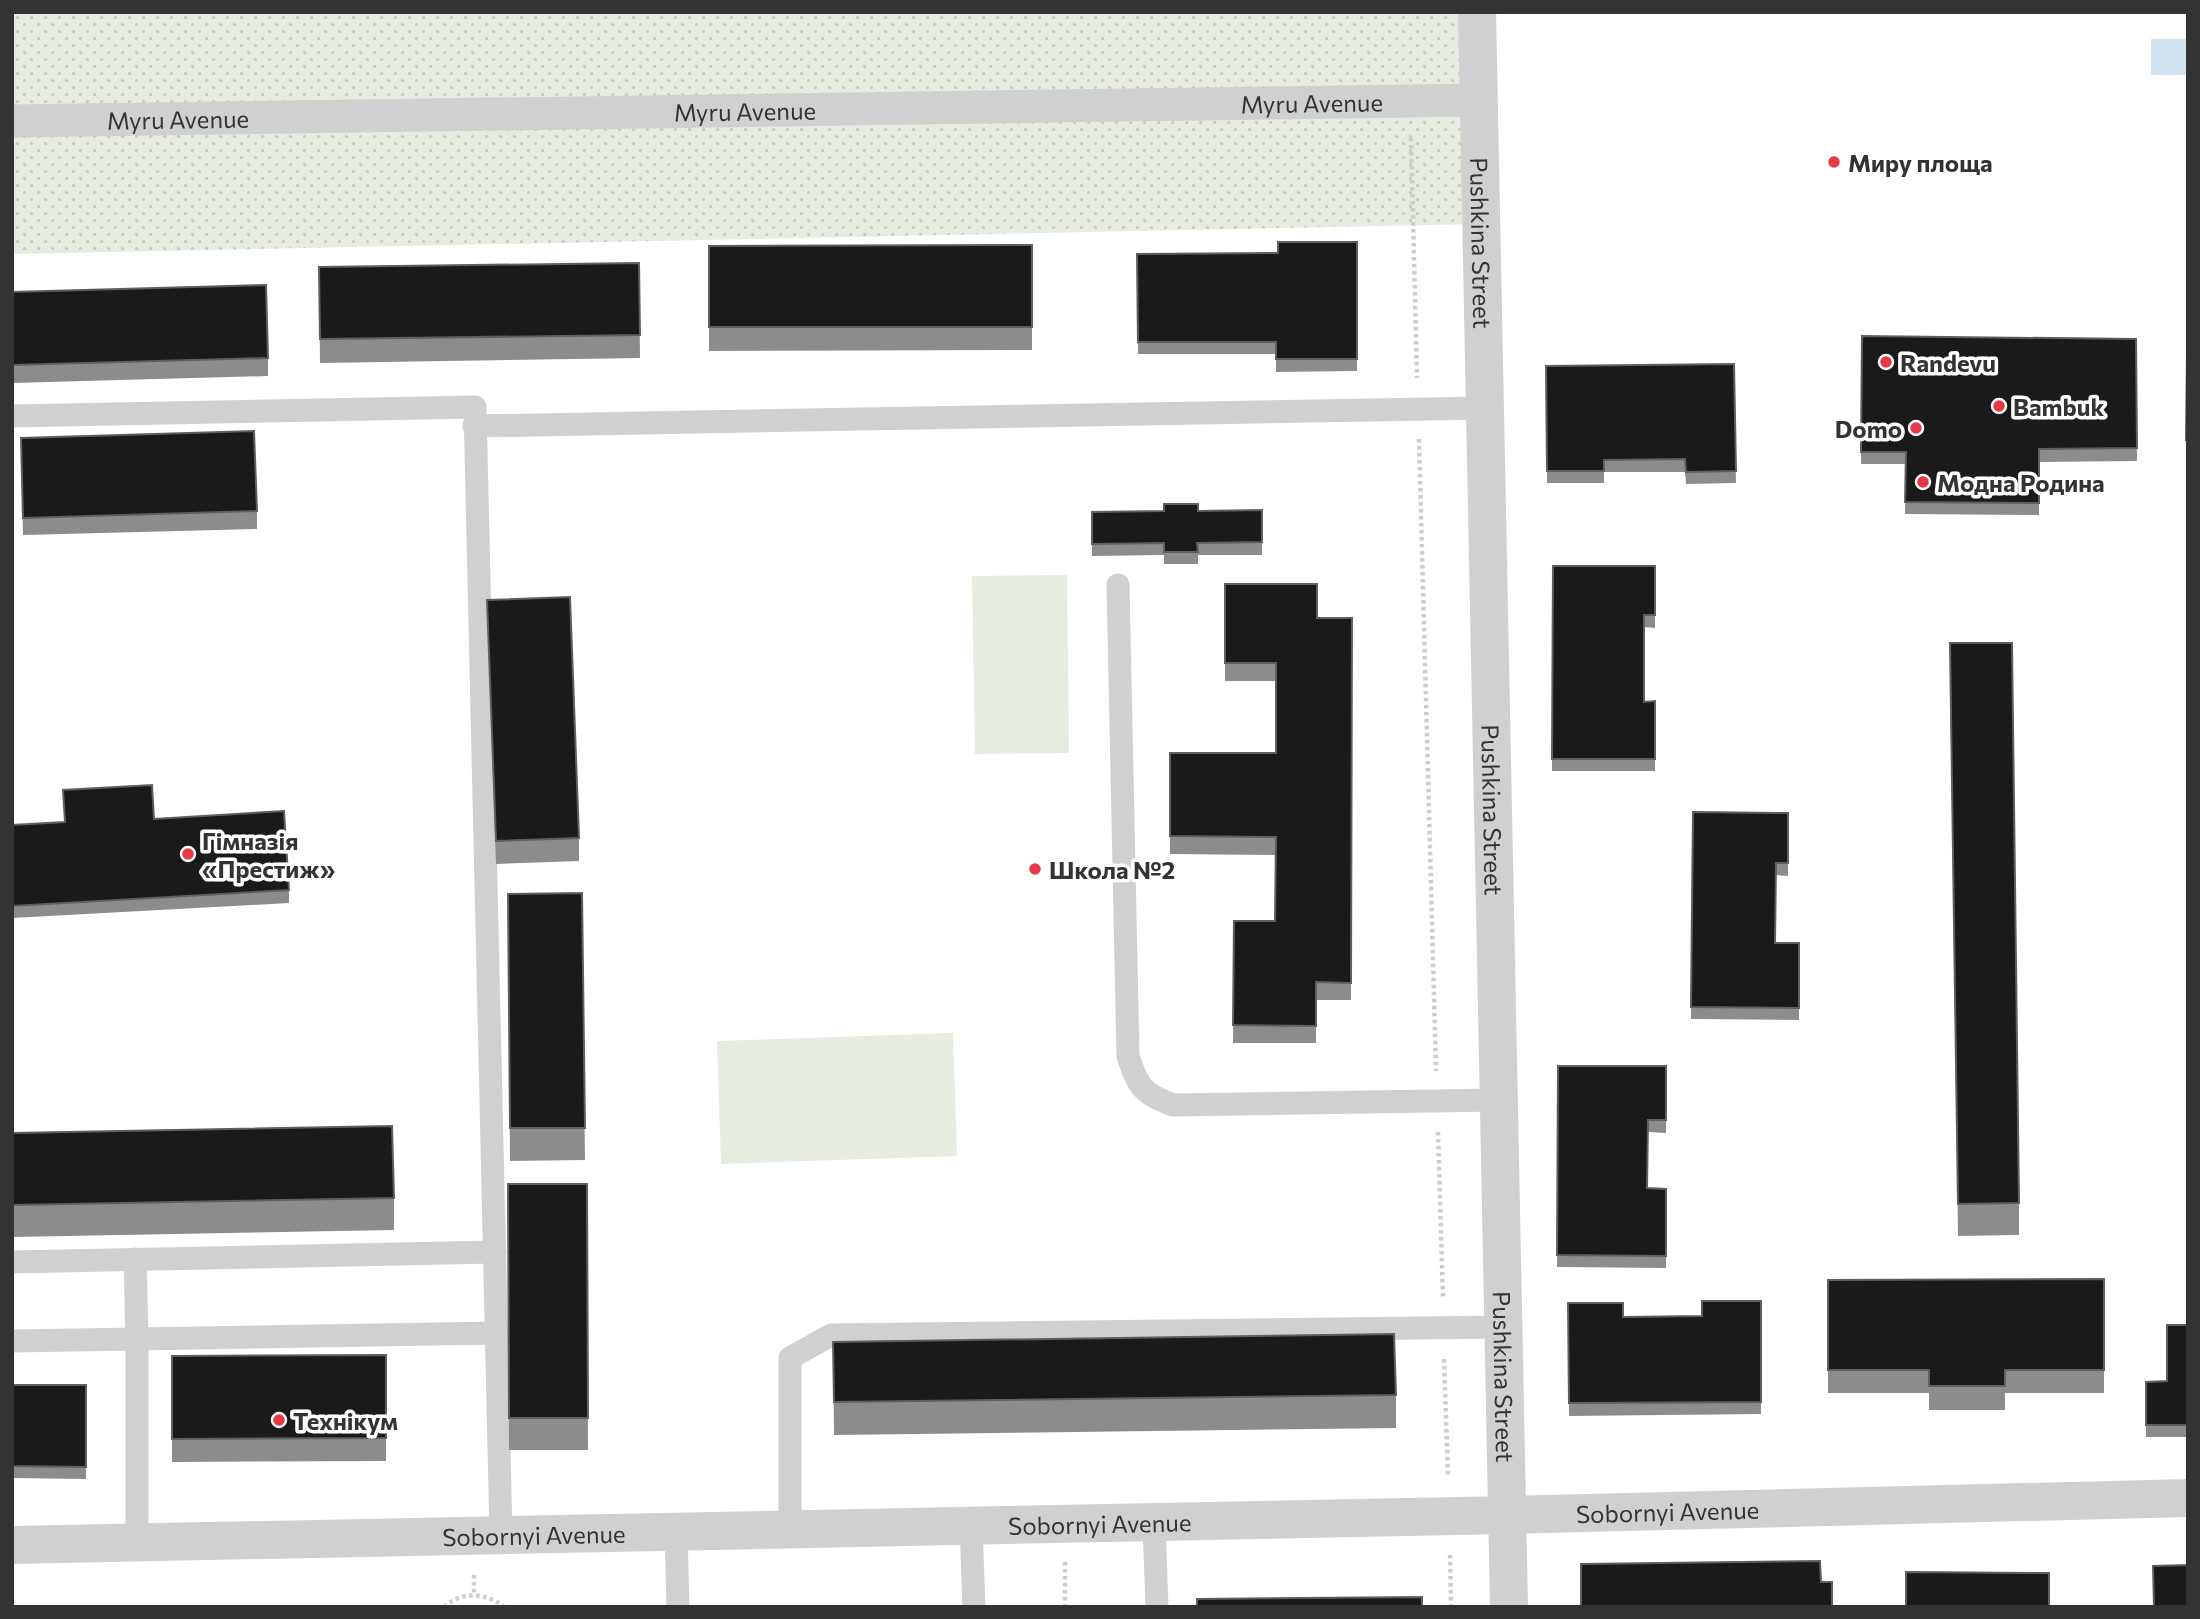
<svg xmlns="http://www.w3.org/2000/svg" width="2200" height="1619" viewBox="0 0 2200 1619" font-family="Commissioner,sans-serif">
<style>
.grass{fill:url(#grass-dots)}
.pitch{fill:#e6ecdf}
.water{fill:#cfe2ee}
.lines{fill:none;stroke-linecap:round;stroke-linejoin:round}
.path{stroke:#cdcdcd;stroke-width:4.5;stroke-dasharray:3.5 3.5;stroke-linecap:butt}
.service{stroke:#d0d0d0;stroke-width:23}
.pedestrian{stroke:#d0d0d0;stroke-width:33}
.minor{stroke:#d0d0d0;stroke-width:38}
.wall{fill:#8c8c8c}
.building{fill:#1a1a1a;stroke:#5f5f5f;stroke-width:2}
.poi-dot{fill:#e63946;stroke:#fff;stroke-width:2.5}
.labels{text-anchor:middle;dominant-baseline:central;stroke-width:7;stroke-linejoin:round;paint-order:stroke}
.street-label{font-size:24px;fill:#333;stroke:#fff}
.poi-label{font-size:24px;font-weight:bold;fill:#333;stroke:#fff;text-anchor:start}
</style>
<defs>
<pattern id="grass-dots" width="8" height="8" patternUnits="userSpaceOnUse" patternTransform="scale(1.75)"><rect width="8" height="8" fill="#e6ecdf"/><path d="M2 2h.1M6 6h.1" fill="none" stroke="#c6cbc0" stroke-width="1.8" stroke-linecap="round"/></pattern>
</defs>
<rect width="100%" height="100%" fill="#fff"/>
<polygon class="grass" points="12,12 1477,12 1482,224 12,254"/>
<g class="pitch">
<polygon points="1067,575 1069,753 975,754 972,576"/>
<polygon points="953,1033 957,1156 721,1164 717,1041"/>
</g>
<rect class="water" x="2151" y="39" width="37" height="36"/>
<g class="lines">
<g class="path">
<polyline points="1411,138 1417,378"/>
<polyline points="1419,439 1436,1071"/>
<polyline points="1438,1132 1443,1298"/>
<polyline points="1444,1359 1448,1476"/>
<polyline points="1450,1555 1451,1607"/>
<polyline points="1065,1562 1065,1607"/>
<polyline points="474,1575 474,1595"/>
<path d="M444,1607C462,1591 486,1592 504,1607"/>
</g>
<g class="service">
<polyline points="12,416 475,407 501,1535"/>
<polyline points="474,426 1485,408"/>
<path d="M1118,585L1128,1056C1138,1087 1143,1094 1173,1105L1499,1100"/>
<polyline points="135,1259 137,1339 497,1333"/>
<polyline points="12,1262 495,1252"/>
<polyline points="12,1341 137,1339 137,1543"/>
<polyline points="1154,1523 1157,1607"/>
<polyline points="971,1526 974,1607"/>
<polyline points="790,1530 790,1358 831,1335 1504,1327"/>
<polyline points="676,1532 678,1607"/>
</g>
<path class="pedestrian" id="s1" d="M12,121L1478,100"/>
<g class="minor">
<path id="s2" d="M1477,12L1509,1607"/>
<path id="s3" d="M12,1545L1508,1515L2188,1498"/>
</g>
</g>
<g class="wall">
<polygon points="1357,242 1357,371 1276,372 1276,354 1138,354 1137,254 1278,253"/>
<polygon points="1032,245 1032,350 709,351 709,246"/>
<polygon points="639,263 640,358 320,363 319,267"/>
<polygon points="12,292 268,358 268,376 12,383"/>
<polygon points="1862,336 2136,339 2137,461 2039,462 2039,515 1905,514 1906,464 1861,464"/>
<polygon points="2187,353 2188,353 2188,452 2186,452"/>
<polygon points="1734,364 1736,483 1686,484 1685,472 1604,472 1604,483 1547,483 1546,366"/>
<polygon points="21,438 257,511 257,529 23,535"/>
<polygon points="1198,511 1262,542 1262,555 1198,555 1198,564 1164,564 1164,555 1092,556 1092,512"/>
<polygon points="1553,566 1655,566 1655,628 1644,627 1644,702 1655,701 1655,771 1552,771"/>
<polygon points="1225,584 1317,618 1352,618 1351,1000 1316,1000 1316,1043 1233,1043 1234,921 1275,921 1276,855 1170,854 1170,753 1276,753 1276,681 1225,681"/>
<polygon points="487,600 579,838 579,861 496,864"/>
<polygon points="1950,676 2019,1203 2019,1235 1958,1236"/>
<polygon points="63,790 154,819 289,890 289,903 12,918 12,825 65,822"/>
<polygon points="1693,812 1788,813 1788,876 1776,875 1776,943 1799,943 1799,1020 1691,1019"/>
<polygon points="582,893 585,1160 510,1161 508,894"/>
<polygon points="1558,1066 1666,1066 1666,1133 1648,1132 1647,1188 1666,1189 1666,1268 1557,1267"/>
<polygon points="12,1133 394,1198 394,1230 12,1237"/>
<polygon points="508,1184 587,1184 588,1450 509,1450"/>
<polygon points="2104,1279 2104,1393 2005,1393 2005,1410 1929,1410 1929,1393 1828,1393 1828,1280"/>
<polygon points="1761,1301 1761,1414 1569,1416 1568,1303 1623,1317 1702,1316"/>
<polygon points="2188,1325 2188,1437 2146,1437 2146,1382 2167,1381"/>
<polygon points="833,1342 1396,1395 1396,1428 834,1435"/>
<polygon points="386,1355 386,1461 172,1462 172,1356"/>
<polygon points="12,1385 86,1385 86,1479 12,1478"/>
</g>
<g class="building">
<polygon points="1278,242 1357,242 1357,359 1276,359 1276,342 1138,342 1137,254 1278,253"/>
<polygon points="1032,245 1032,327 709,327 709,246"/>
<polygon points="639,263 640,335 320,339 319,267"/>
<polygon points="266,285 268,358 12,365 12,292"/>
<polygon points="1862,336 2136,339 2137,448 2039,449 2039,503 1905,502 1906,452 1861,452"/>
<polygon points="2187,353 2188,353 2188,440 2186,440"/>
<polygon points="1734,364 1736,471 1686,472 1685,459 1604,460 1604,471 1547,471 1546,366"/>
<polygon points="254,431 257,511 23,518 21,438"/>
<polygon points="1164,504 1198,504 1198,511 1262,510 1262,542 1197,543 1198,552 1164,552 1164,543 1092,544 1092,512 1164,511"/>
<polygon points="1553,566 1655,566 1655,615 1644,615 1644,702 1655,701 1655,759 1552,759"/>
<polygon points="1225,584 1317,584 1317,618 1352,618 1351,983 1316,982 1316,1026 1233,1025 1234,921 1275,921 1276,837 1170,836 1170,753 1276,753 1276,663 1225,663"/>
<polygon points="570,597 579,838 496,841 487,600"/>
<polygon points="1950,643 2012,643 2019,1203 1958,1204"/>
<polygon points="152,785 154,819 284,811 289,890 12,906 12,825 65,822 63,790"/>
<polygon points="1693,812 1788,813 1788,863 1776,863 1775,943 1799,943 1799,1008 1691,1007"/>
<polygon points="582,893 585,1128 510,1128 508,894"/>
<polygon points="1558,1066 1666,1066 1666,1120 1648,1120 1647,1188 1666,1189 1666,1256 1557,1255"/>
<polygon points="392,1126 394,1198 12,1205 12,1133"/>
<polygon points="508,1184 587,1184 588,1418 509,1418"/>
<polygon points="2104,1279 2104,1370 2005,1370 2005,1386 1929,1386 1929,1370 1828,1370 1828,1280"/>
<polygon points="1702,1301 1761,1301 1761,1402 1569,1403 1568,1303 1623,1303 1623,1317 1702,1316"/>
<polygon points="2167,1325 2188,1325 2188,1425 2146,1425 2146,1382 2167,1381"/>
<polygon points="1394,1334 1396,1395 834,1402 833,1342"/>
<polygon points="386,1355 386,1438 172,1439 172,1356"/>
<polygon points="12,1385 86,1385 86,1467 12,1466"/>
<polygon points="1820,1561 1821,1582 1832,1582 1832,1607 1581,1607 1581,1564"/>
<polygon points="2188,1565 2188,1607 2154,1607 2153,1566"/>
<polygon points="1906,1572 2049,1573 2049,1607 1906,1607"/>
<polygon points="1422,1597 1422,1607 1197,1607 1197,1599"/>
</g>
<g class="poi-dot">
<circle cx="1834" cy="162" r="7"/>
<circle cx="1886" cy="362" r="7"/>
<circle cx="1999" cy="406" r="7"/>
<circle cx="1916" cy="428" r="7"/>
<circle cx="1923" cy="482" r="7"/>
<circle cx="188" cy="854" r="7"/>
<circle cx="1035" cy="869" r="7"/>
<circle cx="279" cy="1420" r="7"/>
</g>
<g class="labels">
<g class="street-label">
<text stroke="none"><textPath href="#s1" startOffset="1300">Myru Avenue</textPath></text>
<text stroke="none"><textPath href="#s1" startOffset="733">Myru Avenue</textPath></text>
<text stroke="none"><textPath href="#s1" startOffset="166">Myru Avenue</textPath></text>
<text stroke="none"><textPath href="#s2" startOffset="231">Pushkina Street</textPath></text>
<text stroke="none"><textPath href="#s2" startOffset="798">Pushkina Street</textPath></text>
<text stroke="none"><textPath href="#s2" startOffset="1365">Pushkina Street</textPath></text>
<text stroke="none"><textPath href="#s3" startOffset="1656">Sobornyi Avenue</textPath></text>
<text stroke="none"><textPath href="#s3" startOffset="1088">Sobornyi Avenue</textPath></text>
<text stroke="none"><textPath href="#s3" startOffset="522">Sobornyi Avenue</textPath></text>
</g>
<g class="poi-label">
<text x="1848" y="162">Миру площа</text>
<text x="1900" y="362">Randevu</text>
<text x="2013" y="406">Bambuk</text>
<text x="1902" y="428" text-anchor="end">Domo</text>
<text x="1937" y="482">Модна Родина</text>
<text x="202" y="840">Гімназія<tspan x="202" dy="28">«Престиж»</tspan></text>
<text x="1049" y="869">Школа №2</text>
<text x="293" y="1420">Технікум</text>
</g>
</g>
<rect width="2200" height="1619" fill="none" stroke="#333333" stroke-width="28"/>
</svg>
